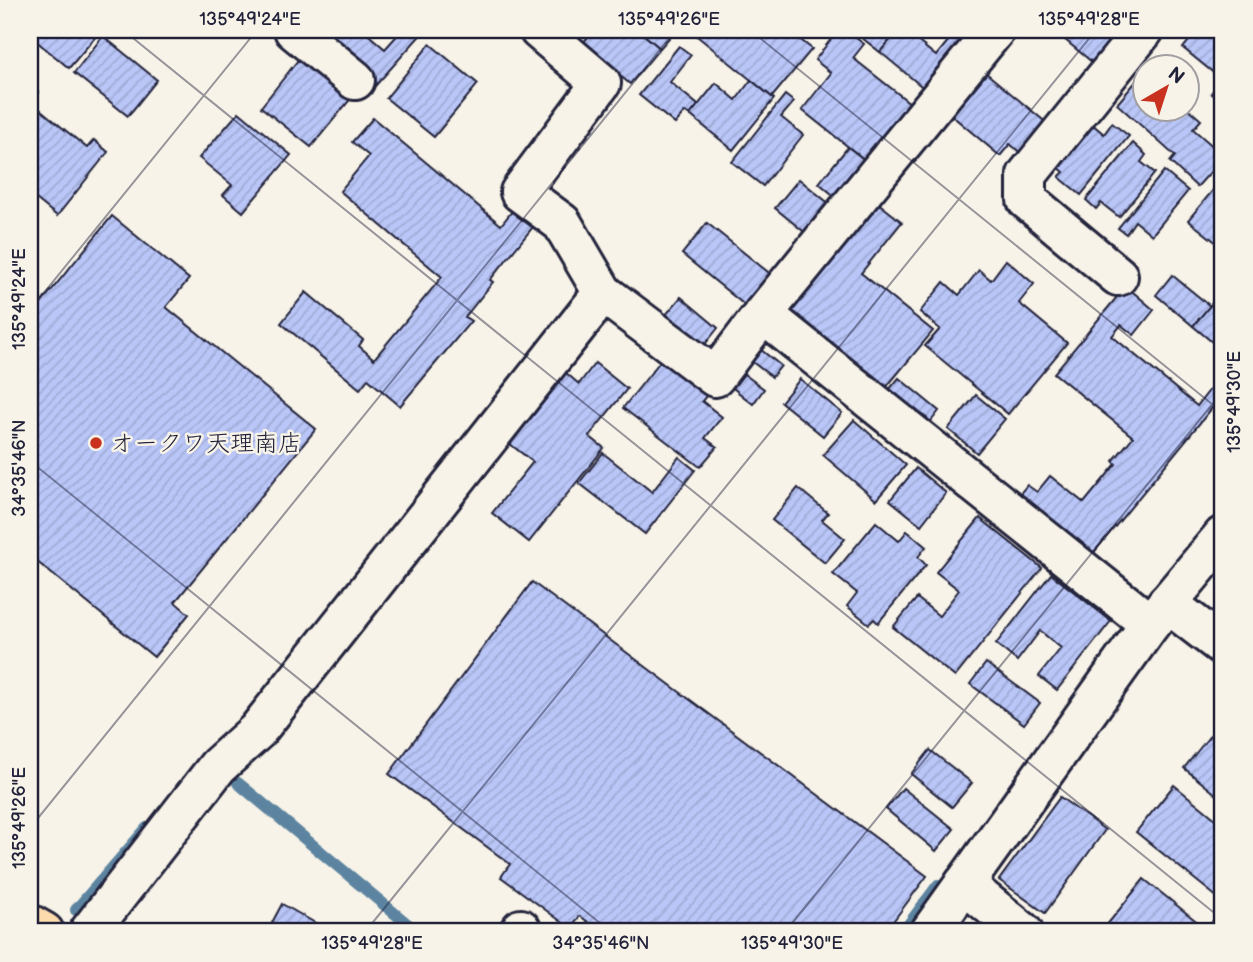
<svg xmlns="http://www.w3.org/2000/svg" width="1253" height="962" viewBox="0 0 1253 962" font-family="'Balsamiq Sans','Klee One',sans-serif">
<style>
.lines{fill:none;stroke-linecap:round;stroke-linejoin:round}
.stream{stroke:#5c84a0;stroke-width:12}
.building{fill:url(#building-hatch);stroke:#22223b;stroke-width:2}
.minor-casing{stroke:#22223b;stroke-width:44}
.highway-casing{stroke:#22223b;stroke-width:44}
.minor{stroke:#f7f3e8;stroke-width:38}
.highway{stroke:#fedbac;stroke-width:38}
.ticks{fill:none;stroke:#22223b;stroke-width:2;stroke-opacity:0.45}
.poi-dot{fill:#c8321e;stroke:#f7f3e8;stroke-width:2.5}
.labels{text-anchor:middle;dominant-baseline:central;stroke-width:5;stroke-linejoin:round;paint-order:stroke}
.poi-label{font-size:24px;fill:#22223b;stroke:#f7f3e8;text-anchor:start}
.neatline{fill:none;stroke:#22223b;stroke-width:2.5}
.ticks-label{font-size:18px;text-anchor:middle;fill:#22223b}
</style>
<defs>
<pattern id="building-hatch" width="6" height="6" patternUnits="userSpaceOnUse" patternTransform="scale(1.75)"><rect width="6" height="6" fill="#b9c6f7"/><path d="M-1 1l2-2M0 6l6-6M5 7l2-2" fill="none" stroke="#9faad5"/></pattern>
</defs>
<rect width="100%" height="100%" fill="#f7f3e8"/>
<filter id="ink" filterUnits="userSpaceOnUse"><feTurbulence type="fractalNoise" baseFrequency=".0143" numOctaves="2"/><feDisplacementMap in="SourceGraphic" scale="14" xChannelSelector="R" yChannelSelector="G"/><feConvolveMatrix kernelMatrix="1 2 1 2 8 2 1 2 1" color-interpolation-filters="sRGB"/></filter>
<g filter="url(#ink)">
<g class="lines">
<g class="stream">
<polyline points="238,783 417,932"/>
<polyline points="76,910 147,828"/>
<polyline points="903,932 938,885"/>
</g>
</g>
<g class="building">
<polygon points="30,30 91,30 97,35 69,68 30,36"/>
<polygon points="315,30 363,30 385,49 402,30 425,30 376,85"/>
<polygon points="594,30 638,30 660,48 630,84 582,44"/>
<polygon points="644,30 676,30 660,48 642,33"/>
<polygon points="694,30 788,30 812,49 772,97 692,32"/>
<polygon points="838,30 845,30 864,44 853,58 920,111 875,168 802,110 831,73 815,60"/>
<polygon points="852,30 899,30 880,52"/>
<polygon points="899,30 904,30 936,56 957,30 986,30 932,95 880,52"/>
<polygon points="1053,30 1119,30 1092,62"/>
<polygon points="1185,30 1223,30 1223,65 1215,74 1183,48 1193,36"/>
<polygon points="103,36 157,80 128,116 74,73"/>
<polygon points="430,44 478,84 434,137 386,98"/>
<polygon points="679,46 691,55 670,82 698,105 690,115 685,112 675,124 639,95"/>
<polygon points="302,55 353,96 311,147 261,107"/>
<polygon points="985,72 1049,125 1024,156 1010,144 1000,156 950,114"/>
<polygon points="1144,72 1144,108 1186,108 1186,107 1201,120 1193,129 1223,155 1223,158 1197,187 1170,162 1175,156 1117,104"/>
<polygon points="1223,78 1223,103 1211,93"/>
<polygon points="751,80 774,99 733,150 690,115 716,83 736,100"/>
<polygon points="30,84 39,92 30,103"/>
<polygon points="785,95 794,102 781,117 803,135 763,186 732,162"/>
<polygon points="41,110 87,148 94,140 108,152 57,216 30,194 30,123"/>
<polygon points="239,112 291,155 243,212 223,195 232,185 199,158"/>
<polygon points="373,118 501,225 513,210 533,227 490,280 493,282 465,317 471,321 400,406 368,379 360,389 281,323 306,292 363,340 359,346 374,359 442,277 340,191 369,156 352,142"/>
<polygon points="1112,123 1129,136 1081,195 1059,177 1064,172 1058,167 1092,124 1104,134"/>
<polygon points="1133,143 1146,155 1141,162 1155,173 1119,217 1101,203 1096,209 1086,200"/>
<polygon points="848,147 875,168 845,205 819,183"/>
<polygon points="1164,171 1188,191 1152,235 1135,221 1126,234 1118,228"/>
<polygon points="1223,178 1223,248 1188,220"/>
<polygon points="799,179 843,215 819,244 775,208"/>
<polygon points="877,202 902,222 861,273 933,331 884,390 788,311"/>
<polygon points="112,216 189,279 166,307 316,429 175,602 189,614 154,657 30,556 30,311 33,313"/>
<polygon points="707,223 773,276 747,307 682,254"/>
<polygon points="1006,260 1034,284 1019,303 1067,343 1008,414 925,346 940,329 920,312 944,282 959,295 979,270 991,280"/>
<polygon points="1172,275 1210,306 1193,326 1156,295"/>
<polygon points="1126,286 1154,310 1134,335 1121,325 1112,336 1197,406 1211,388 1221,397 1091,556 1018,496 1027,485 1037,492 1050,476 1084,503 1116,464 1113,461 1133,437 1054,373"/>
<polygon points="1218,296 1223,300 1223,351 1193,326"/>
<polygon points="681,297 718,328 702,348 664,317"/>
<polygon points="760,349 781,366 772,377 751,361"/>
<polygon points="662,359 707,395 702,401 722,417 705,438 717,447 700,467 623,408"/>
<polygon points="595,363 627,389 589,436 604,448 529,542 492,513 533,462 510,444 566,373 579,384"/>
<polygon points="744,374 764,389 753,404 733,388"/>
<polygon points="899,378 939,411 928,425 887,392"/>
<polygon points="800,379 842,413 823,436 781,402"/>
<polygon points="976,395 1005,419 977,453 948,429"/>
<polygon points="854,420 906,465 876,500 823,455"/>
<polygon points="603,453 652,492 679,457 695,470 645,534 579,483"/>
<polygon points="916,468 946,493 921,525 890,500"/>
<polygon points="798,488 828,513 822,520 845,539 825,563 772,520"/>
<polygon points="980,518 1042,568 955,677 893,627 917,598 939,616 959,590 936,572"/>
<polygon points="876,522 899,541 907,531 926,547 918,557 926,565 878,623 874,619 869,624 847,606 857,593 833,574"/>
<polygon points="1051,574 1111,621 1057,690 1039,676 1061,648 1040,631 1017,661 996,644"/>
<polygon points="532,582 927,876 885,932 602,932 580,916 570,928 501,877 510,864 389,774"/>
<polygon points="986,663 1040,703 1024,724 970,684"/>
<polygon points="1220,723 1223,725 1223,800 1184,768"/>
<polygon points="930,750 972,783 952,807 911,774"/>
<polygon points="1174,785 1223,825 1223,902 1136,832"/>
<polygon points="903,788 954,829 936,851 886,809"/>
<polygon points="1060,797 1105,830 1045,913 999,880"/>
<polygon points="1144,879 1210,932 1104,932 1102,931"/>
<polygon points="282,904 331,932 267,932"/>
</g>
<g class="lines">
<g class="minor-casing">
<g id="minor">
<polyline points="294,30 355,80"/>
<polyline points="539,30 601,83 520,192 562,223 603,293 715,377 763,314 995,30"/>
<polyline points="1118,276 1027,200 1027,175 1144,30"/>
<polyline points="763,314 1150,624"/>
<polyline points="1167,603 1223,646"/>
<polyline points="964,884 1023,932"/>
<polyline points="89,932 218,766 257,731 603,293"/>
<polyline points="519,932 521,929"/>
<polyline points="930,932 1150,624 1223,536"/>
</g>
</g>
<g class="highway-casing">
<polyline id="highway" points="30,924 44,932"/>
</g>
<use href="#minor" class="minor"/>
<use href="#highway" class="highway"/>
</g>
</g>
<path class="ticks" d="M123,30L1223,920M750,30L1223,413M30,310L257,30M30,461L611,932M30,828L676,30M365,932L1096,30M785,932L1223,391M1204,932L1223,909"/>
<circle class="poi-dot" cx="96" cy="443" r="7"/>
<g class="labels">
<g class="poi-label">
<text x="110" y="443">オークワ天理南店</text>
</g>
</g>
<rect width="1253" height="962" fill="none" stroke="#f7f3e8" stroke-width="77"/>
<g transform="translate(1166 88) rotate(39)"><circle r="33" fill="#f7f3e8" stroke="#a29fa3" stroke-width="2"/>
<path d="M0-5L12 26L0 18L-12 26Z" fill="#c8321e"/>
<text y="-10" font-size="19" font-weight="bold" text-anchor="middle" fill="#22223b">N</text>
</g>
<rect x="38" y="38" width="1176" height="885" class="neatline"/>
<g class="ticks-label">
<text x="250" y="25">135°49'24"E</text>
<text x="669" y="25">135°49'26"E</text>
<text x="1089" y="25">135°49'28"E</text>
<text transform="translate(19 299) rotate(-90)" y="6">135°49'24"E</text>
<text transform="translate(1234 402) rotate(-90)" y="6">135°49'30"E</text>
<text transform="translate(19 468) rotate(-90)" y="6">34°35'46"N</text>
<text transform="translate(19 818) rotate(-90)" y="6">135°49'26"E</text>
<text x="372" y="949">135°49'28"E</text>
<text x="601" y="949">34°35'46"N</text>
<text x="792" y="949">135°49'30"E</text>
</g>
</svg>
